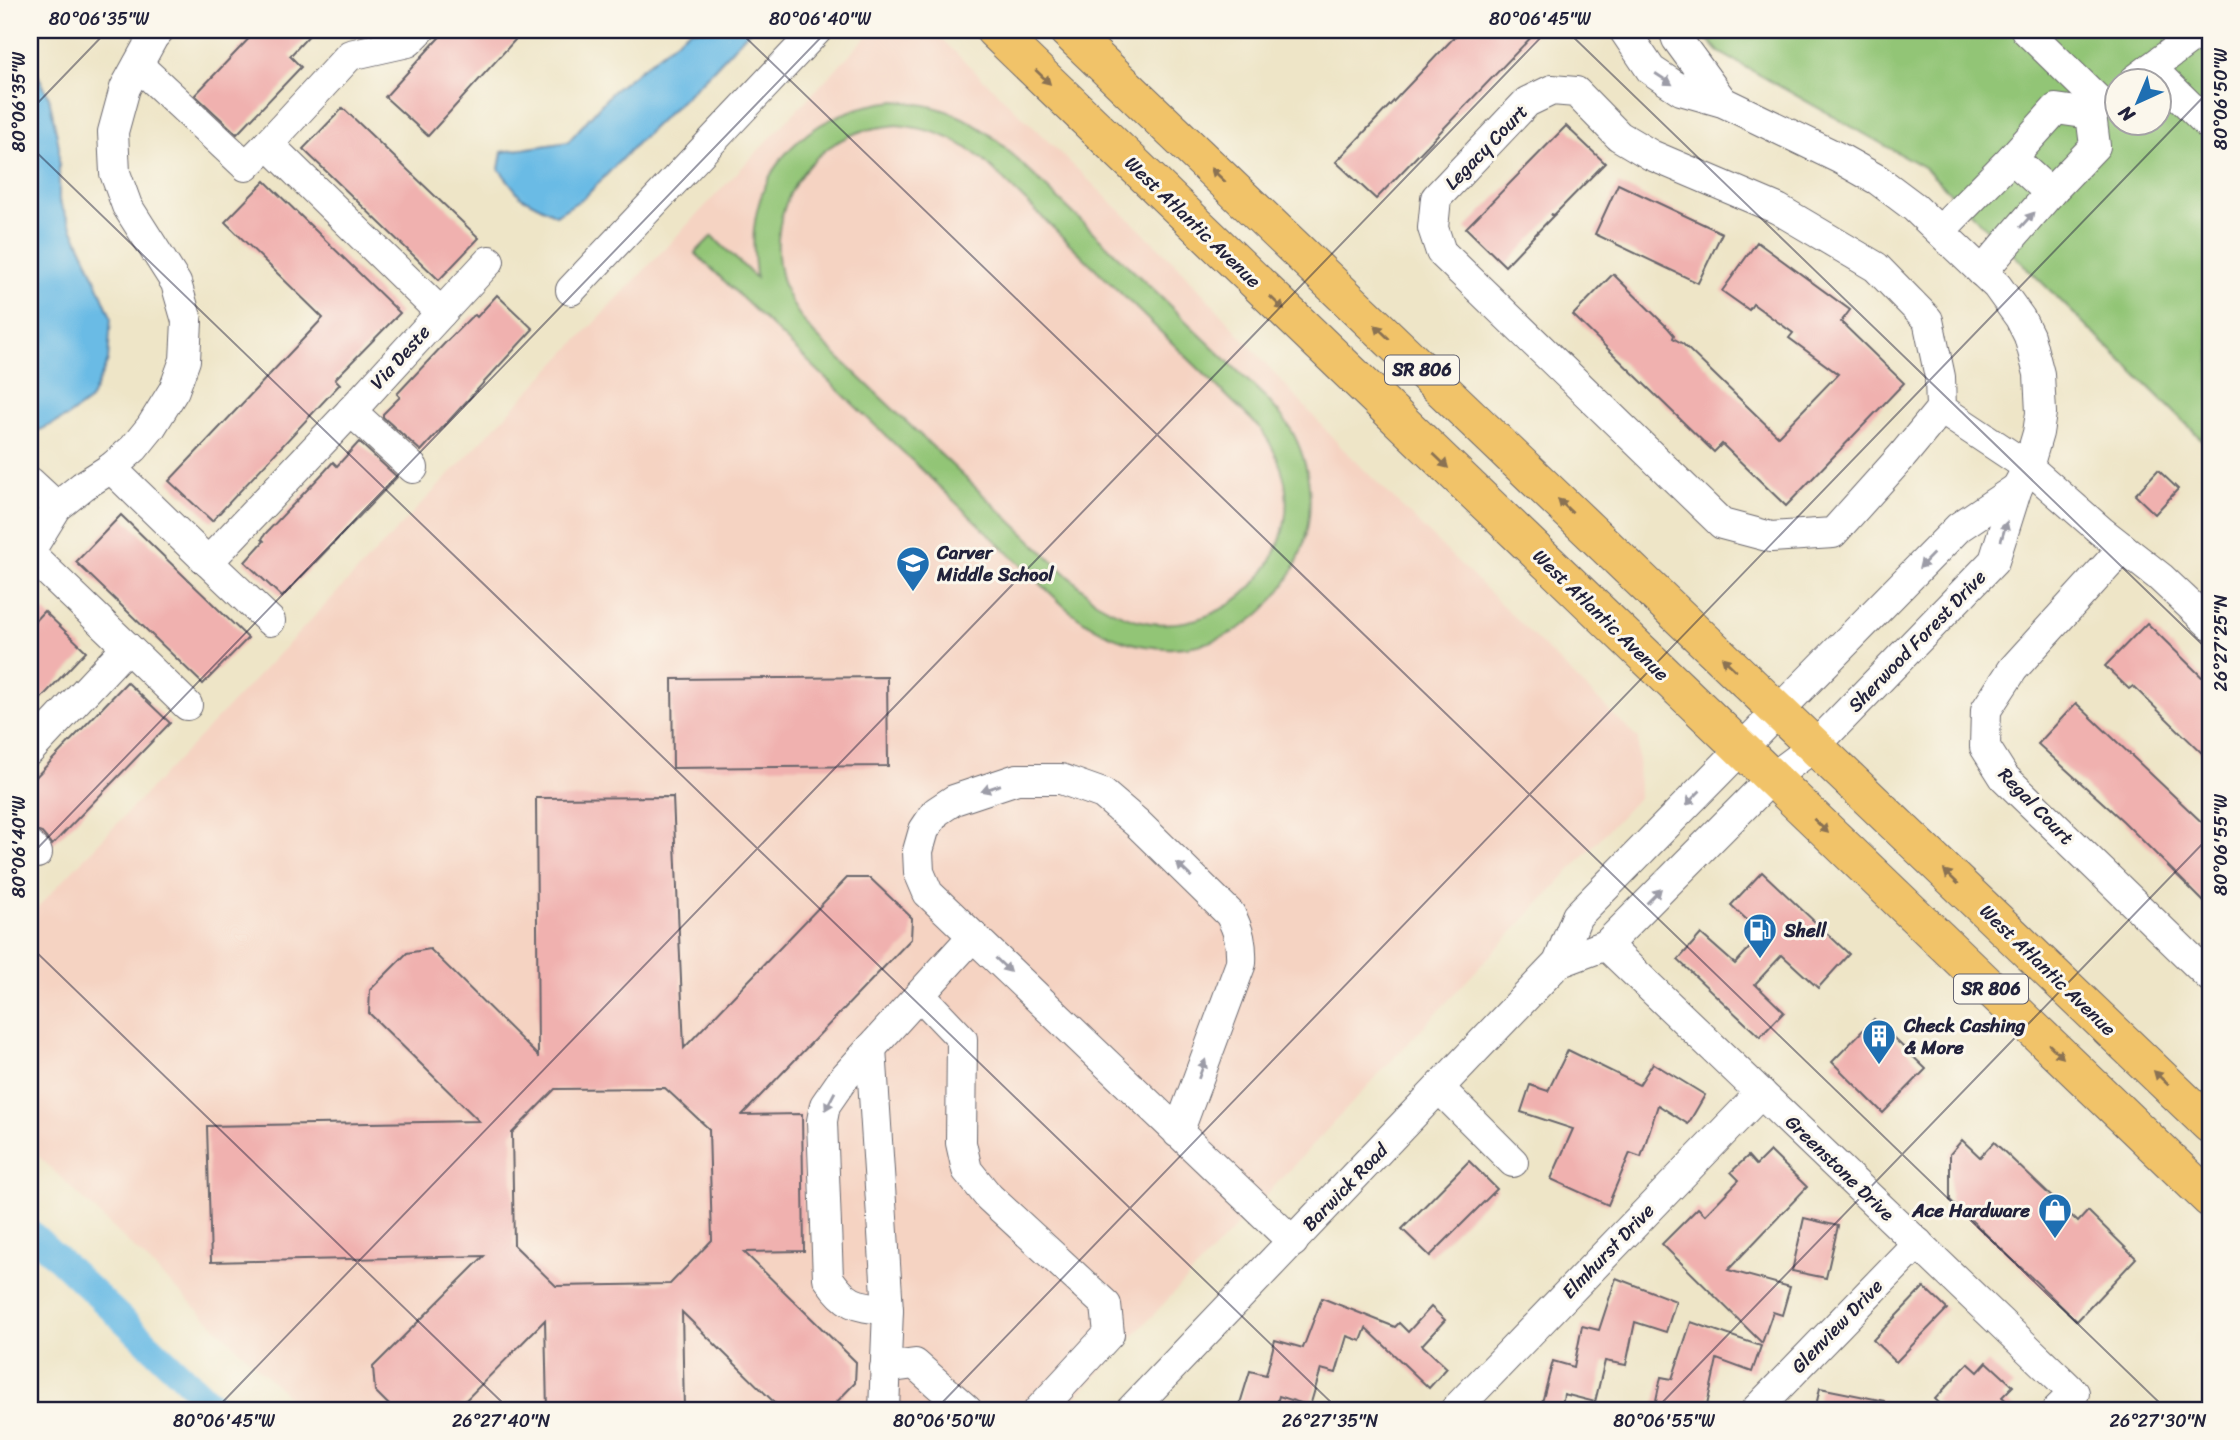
<svg xmlns="http://www.w3.org/2000/svg" width="2240" height="1440" viewBox="0 0 2240 1440" font-family="Sriracha,sans-serif">
<style>
.built{fill:#f5d3c2}
.green{fill:#92c576;stroke:#5a7458;stroke-width:2;fill-rule:evenodd}
.water{fill:#6abbe5;stroke:#466e90;stroke-width:2}
.lines{fill:none;stroke-linecap:round;stroke-linejoin:round}
.canal{stroke:#6abbe5;stroke-width:26}
.building{fill:#f0b1af;fill-rule:evenodd}
.minor-casing{stroke:#69666c;stroke-width:32}
.major-casing{stroke:#69666c;stroke-width:39}
.minor{stroke:#fff;stroke-width:30}
.major{stroke:#f1c369;stroke-width:37}
.oneway{fill:#8a7252}
.oneway2{fill:#9c9ca7}
.ticks{fill:none;stroke:#22223b;stroke-width:2;stroke-opacity:0.45}
.labels{text-anchor:middle;dominant-baseline:central;stroke-width:6;stroke-linejoin:round;paint-order:stroke}
.shield{fill:#fbf7ec;stroke:#636270;stroke-width:2}
.shield-label{font-size:18px;font-weight:bold;fill:#22223b}
.street-label{font-size:19px;fill:#22223b;stroke:#fbf7ec}
.poi-label{font-size:19px;font-weight:bold;fill:#22223b;stroke:#fbf7ec;text-anchor:start}
.neatline{fill:none;stroke:#22223b;stroke-width:2.5}
.ticks-label{font-size:18px;text-anchor:middle;fill:#22223b}
</style>
<rect width="100%" height="100%" fill="#fbf7ec"/>
<filter id="ink" filterUnits="userSpaceOnUse"><feTurbulence type="fractalNoise" baseFrequency=".0143" numOctaves="2"/><feDisplacementMap in="SourceGraphic" scale="14" xChannelSelector="R" yChannelSelector="G"/><feConvolveMatrix kernelMatrix="1 2 1 2 8 2 1 2 1" color-interpolation-filters="sRGB"/></filter>
<filter id="wash" filterUnits="userSpaceOnUse"><feTurbulence type="fractalNoise" baseFrequency=".00686" numOctaves="4" result="noise"/><feDisplacementMap in="SourceGraphic" scale="28" xChannelSelector="R" yChannelSelector="G"/><feGaussianBlur stdDeviation="1.57" result="paint"/><feColorMatrix in="noise" values="0 0 0 0 0 0 0 0 0 0 0 0 0 0 0 0 0 1.4 0 .05"/><feComposite in="paint" operator="in"/></filter>
<g filter="url(#wash)">
<rect width="100%" height="100%" fill="#eee5c7"/>
<polygon class="built" points="873,30 932,30 1178,266 1342,448 1638,739 1639,797 1064,1410 302,1410 30,1148 30,915"/>
<g class="green">
<path d="M1699,30H2210V447L1925,168L1719,52ZM2118,80H2160V122H2118Z"/>
<path d="M895,101C938,104 966,115 999,142L1265,397C1276,409 1287,421 1294,435C1346,539 1262,666 1145,646C1114,641 1089,627 1065,607L695,253L712,236L756,278C755,261 752,245 754,229C762,152 823,109 895,101ZM896,125C930,128 956,138 982,159L1261,429C1272,445 1281,463 1285,482C1298,562 1230,631 1151,623C1131,620 1113,612 1096,602L815,335C802,320 790,304 784,285C763,223 797,153 859,132C871,128 884,127 896,125Z"/>
</g>
<g class="water">
<polygon points="690,30 750,30 710,73 639,141 585,197 556,215 521,197 499,169 502,152 568,142 612,92"/>
<polygon points="30,59 49,97 59,146 59,201 87,259 111,317 108,361 90,400 67,417 40,430 30,430"/>
</g>
<g class="lines">
<polyline class="canal" points="30,1232 218,1410"/>
</g>
<g id="blocks">
<g class="building">
<polygon points="257,30 314,30 290,56 301,67 237,134 195,95"/>
<polygon points="446,30 524,30 428,136 385,97"/>
<polygon points="1461,30 1538,30 1376,199 1336,162"/>
<polygon points="343,108 479,238 439,280 303,149"/>
<polygon points="1566,126 1605,163 1554,215 1551,214 1553,216 1505,266 1466,228"/>
<polygon points="265,181 400,313 335,379 340,384 212,521 169,481 323,318 225,222"/>
<polygon points="1618,184 1722,233 1698,283 1595,234"/>
<polygon points="1757,242 1850,310 1841,322 1904,383 1786,506 1722,444 1714,452 1573,315 1613,274 1668,328 1674,335 1673,338 1683,344 1778,436 1838,374 1789,338 1793,333 1753,304 1749,310 1722,291"/>
<polygon points="497,295 533,329 421,451 383,417 383,414 400,397 397,394 445,343 470,318 475,315 477,317"/>
<polygon points="359,442 397,477 282,597 245,562 264,541 262,539 265,534 325,471 333,462 337,466"/>
<polygon points="2158,470 2178,489 2155,514 2135,495"/>
<polygon points="121,515 248,638 203,684 76,562"/>
<polygon points="44,611 86,651 30,710 30,626"/>
<polygon points="2147,623 2210,685 2210,761 2133,686 2129,689 2105,666"/>
<polygon points="887,677 888,766 673,768 672,679"/>
<polygon points="127,682 170,723 52,845 42,833 30,829 30,783"/>
<polygon points="2076,703 2210,830 2210,908 2123,821 2038,744"/>
<path d="M673,797L684,1048L847,878H870L912,918L911,939L742,1115L802,1114L804,1251L744,1252L856,1362L855,1383L829,1410H782L682,1312L684,1410H547L545,1320L456,1410H394L375,1391L373,1367L484,1256L211,1262L207,1126L479,1121L369,1013L370,990L407,953L430,949L538,1056L536,798ZM665,1088L709,1129L712,1240L670,1284L556,1286L514,1245L512,1133L555,1089Z"/>
<polygon points="1762,872 1849,954 1818,988 1782,955 1755,984 1784,1012 1760,1037 1678,960 1701,934 1735,964 1762,934 1731,905"/>
<polygon points="1874,1019 1926,1069 1883,1113 1832,1062"/>
<polygon points="1568,1050 1639,1085 1653,1063 1705,1095 1688,1124 1658,1105 1641,1157 1630,1153 1608,1205 1551,1179 1573,1129 1521,1112 1530,1085 1548,1091"/>
<polygon points="1962,1140 1980,1157 1994,1142 2078,1222 2088,1211 2136,1258 2077,1321 1950,1200 1950,1154"/>
<polygon points="1770,1151 1807,1187 1728,1270 1790,1287 1782,1315 1773,1312 1762,1343 1662,1244 1698,1208 1705,1215 1739,1180 1731,1172 1748,1156 1756,1165"/>
<polygon points="1469,1161 1497,1189 1430,1256 1402,1229"/>
<polygon points="1804,1218 1838,1226 1826,1278 1792,1271"/>
<polygon points="1616,1278 1676,1301 1666,1332 1635,1322 1626,1365 1605,1361 1595,1402 1564,1394 1561,1410 1540,1410 1553,1361 1574,1367 1582,1326 1599,1330"/>
<polygon points="1924,1287 1947,1309 1896,1362 1873,1340"/>
<polygon points="1322,1298 1395,1327 1399,1323 1408,1332 1431,1307 1445,1320 1422,1345 1447,1368 1429,1388 1366,1328 1361,1341 1347,1336 1336,1373 1321,1369 1310,1406 1279,1396 1275,1410 1238,1410 1250,1371 1266,1375 1275,1340 1303,1348"/>
<polygon points="1691,1322 1761,1346 1752,1372 1717,1359 1706,1410 1677,1410 1655,1405 1661,1377 1672,1379"/>
<polygon points="1987,1362 2013,1386 2002,1397 2017,1410 1946,1410 1935,1399 1968,1363 1978,1372"/>
<polygon points="1820,1388 1885,1401 1884,1410 1815,1410"/>
</g>
</g>
</g>
<g filter="url(#ink)">
<use href="#blocks" fill-opacity="0" stroke="#69666c" stroke-width="2"/>
<g class="lines">
<g class="minor-casing">
<g id="minor">
<polyline points="1674,30 1677,39 1723,102"/>
<polyline points="2026,30 2103,105"/>
<polyline points="138,65 246,166 268,144"/>
<polyline points="2151,68 2210,126"/>
<polyline points="2135,80 2202,30"/>
<polyline points="2012,158 2050,193"/>
<polyline points="1940,231 2012,158 2056,109 2091,114 2095,146 2050,193 1982,272"/>
<polyline points="571,290 817,30"/>
<polyline points="441,313 489,261"/>
<polyline points="1941,409 1903,455 1833,533 1771,537 1722,524 1441,252 1433,228 1436,198 1527,102 1552,90 1576,92 1619,136 1651,155 1778,209 1876,267 1928,320 1940,377 1941,409 2028,467 2101,531 2160,577 2210,624"/>
<polyline points="351,411 413,468"/>
<polyline points="111,468 208,562 351,411 441,313 268,144 350,55 408,42 420,30"/>
<polyline points="30,482 57,507"/>
<polyline points="2123,548 2013,669 1986,710 1985,747 2004,777 2210,977"/>
<polyline points="30,551 57,507 83,486 111,468 134,448 151,427 174,390 185,360 187,321 176,283 127,206 115,173 113,132 125,88 153,37 159,30"/>
<polyline points="30,554 127,647 30,750"/>
<polyline points="208,562 270,621"/>
<polyline points="127,647 187,705"/>
<polyline points="30,846 37,853"/>
<polyline points="1606,945 2074,1393 2057,1410"/>
<polyline points="1558,963 1606,945 1772,778 1815,746 1994,561 2017,488 2028,467 2038,433 2041,413 2039,374 2029,336 2020,318 1997,286 1914,207 1878,180 1839,158 1723,102 1681,90 1651,70 1624,30"/>
<polyline points="920,995 962,1039 961,1143 967,1170 989,1197 1106,1305 1109,1334 1039,1410"/>
<polyline points="871,1048 888,1310 884,1410"/>
<polyline points="1439,1088 1513,1162"/>
<path d="M1178,1133L1241,963C1242,944 1239,931 1230,914L1137,823L1103,794L1061,779H1017L954,800L936,812L924,830L918,851L919,872L928,893L1293,1242"/>
<path d="M888,1310C856,1306 847,1306 828,1278L822,1121L825,1105L843,1079L973,936"/>
<polyline points="885,1368 915,1364 967,1410"/>
<polyline points="1131,1410 1558,963 1577,916 1959,527 2017,488"/>
<polyline points="1455,1410 1761,1093"/>
<polyline points="1756,1410 1918,1243"/>
</g>
</g>
<g class="major-casing">
<g id="major">
<polyline points="994,30 2210,1199"/>
<polyline points="1067,30 2210,1125"/>
</g>
</g>
<use href="#minor" class="minor"/>
<use href="#major" class="major"/>
</g>
<defs><path id="oneway-solid" d="M-6-.8H1V-3.2L6.5 0L1 3.2V.8H-6Z" transform="scale(1.75)"/></defs>
<g class="oneway">
<use href="#oneway-solid" transform="translate(1043 77) rotate(44)"/>
<use href="#oneway-solid" transform="translate(1218 175) rotate(-136)"/>
<use href="#oneway-solid" transform="translate(1277 303) rotate(44)"/>
<use href="#oneway-solid" transform="translate(1382 332) rotate(-136)"/>
<use href="#oneway-solid" transform="translate(1441 461) rotate(44)"/>
<use href="#oneway-solid" transform="translate(1565 506) rotate(-136)"/>
<use href="#oneway-solid" transform="translate(1729 664) rotate(-136)"/>
<use href="#oneway-solid" transform="translate(1821 826) rotate(44)"/>
<use href="#oneway-solid" transform="translate(1951 877) rotate(-136)"/>
<use href="#oneway-solid" transform="translate(2056 1051) rotate(44)"/>
<use href="#oneway-solid" transform="translate(2161 1078) rotate(-136)"/>
</g>
<g class="oneway2">
<use href="#oneway-solid" transform="translate(1664 79) rotate(33)"/>
<use href="#oneway-solid" transform="translate(2027 220) rotate(-48)"/>
<use href="#oneway-solid" transform="translate(2004 531) rotate(-73)"/>
<use href="#oneway-solid" transform="translate(1926 561) rotate(134)"/>
<use href="#oneway-solid" transform="translate(991 788) rotate(161)"/>
<use href="#oneway-solid" transform="translate(1693 798) rotate(135)"/>
<use href="#oneway-solid" transform="translate(1184 870) rotate(-136)"/>
<use href="#oneway-solid" transform="translate(1654 896) rotate(-45)"/>
<use href="#oneway-solid" transform="translate(1003 965) rotate(44)"/>
<use href="#oneway-solid" transform="translate(1202 1069) rotate(-70)"/>
<use href="#oneway-solid" transform="translate(830 1101) rotate(118)"/>
</g>
</g>
<path class="ticks" d="M738,30L2167,1410M1566,30L2210,652M30,111L108,30M30,146L1339,1410M30,856L828,30M30,946L510,1410M215,1410L1548,30M935,1410L2210,90M1655,1410L2210,836"/>
<defs>
<g id="school-pin" transform="scale(1.75)"><path d="M0 17L-7.5 6A9.5 9.5 0 1 1 7.5 6Z" fill="#1f6fb2" stroke="#fbf7ec"/><path d="M0-5L7-2L0 1L-7-2ZM-4 1L0 2.5L4 1V4Q0 6-4 4Z" fill="#fff"/></g>
<g id="fuel-pin" transform="scale(1.75)"><path d="M0 17L-7.5 6A9.5 9.5 0 1 1 7.5 6Z" fill="#1f6fb2" stroke="#fbf7ec"/><path d="M-5.5-6h7V0h2V4h1.3V-2.5L3-4.5l.8-.8L6-3V5H2.5V1h-1V6h-7ZM-4.2-4.7v3.2H.2V-4.7Z" fill="#fff"/></g>
<g id="building-pin" transform="scale(1.75)"><path d="M0 17L-7.5 6A9.5 9.5 0 1 1 7.5 6Z" fill="#1f6fb2" stroke="#fbf7ec"/><path d="M-4-6H4V6H1V3H-1V6H-4ZM-2.5-4.3h1.7v1.8h-1.7ZM.8-4.3h1.7v1.8H.8ZM-2.5-1h1.7V.8h-1.7ZM.8-1h1.7V.8H.8Z" fill="#fff"/></g>
<g id="shop-pin" transform="scale(1.75)"><path d="M0 17L-7.5 6A9.5 9.5 0 1 1 7.5 6Z" fill="#1f6fb2" stroke="#fbf7ec"/><path d="M-5-2.5h2.3a2.7 3.5 0 0 1 5.4 0H5L5.5 6h-11ZM-1.5-2.5h3a1.5 2.3 0 0 0-3 0Z" fill="#fff"/></g>
</defs>
<g fill-rule="evenodd">
<use href="#school-pin" x="913" y="563"/>
<use href="#fuel-pin" x="1760" y="930"/>
<use href="#building-pin" x="1879" y="1036"/>
<use href="#shop-pin" x="2055" y="1210"/>
</g>
<g class="labels">
<g class="shield">
<rect x="1385" y="355.5" width="74" height="29" rx="5"/>
<rect x="1954" y="974.5" width="74" height="29" rx="5"/>
</g>
<g class="shield-label">
<text x="1422" y="370">SR 806</text>
<text x="1991" y="989">SR 806</text>
</g>
<g class="street-label">
<text transform="translate(1486 147) rotate(-46)">Legacy Court</text>
<text transform="translate(1193 222) rotate(44)">West Atlantic Avenue</text>
<text transform="translate(400 357) rotate(-48)">Via Deste</text>
<text transform="translate(1601 615) rotate(44)">West Atlantic Avenue</text>
<text transform="translate(1917 641) rotate(-46)">Sherwood Forest Drive</text>
<text transform="translate(2036 806) rotate(46)">Regal Court</text>
<text transform="translate(2048 970) rotate(44)">West Atlantic Avenue</text>
<text transform="translate(1840 1168) rotate(44)">Greenstone Drive</text>
<text transform="translate(1345 1187) rotate(-46)">Barwick Road</text>
<text transform="translate(1608 1251) rotate(-46)">Elmhurst Drive</text>
<text transform="translate(1837 1326) rotate(-46)">Glenview Drive</text>
</g>
<g class="poi-label">
<text x="937" y="552">Carver<tspan x="937" dy="22">Middle School</tspan></text>
<text x="1784" y="930">Shell</text>
<text x="1904" y="1025">Check Cashing<tspan x="1904" dy="22">&amp; More</tspan></text>
<text x="2030" y="1210" text-anchor="end">Ace Hardware</text>
</g>
</g>
<rect width="2240" height="1440" fill="none" stroke="#fbf7ec" stroke-width="77"/>
<g transform="translate(2138 102) rotate(224)"><circle r="33" fill="#fbf7ec" stroke="#a4a2a5" stroke-width="2"/>
<path d="M0-5L12 26L0 18L-12 26Z" fill="#1f6fb2"/>
<text y="-10" font-size="19" font-weight="bold" text-anchor="middle" fill="#22223b">N</text>
</g>
<rect x="38" y="38" width="2164" height="1364" class="neatline"/>
<g class="ticks-label">
<text x="99" y="25">80°06'35"W</text>
<text x="820" y="25">80°06'40"W</text>
<text x="1540" y="25">80°06'45"W</text>
<text transform="translate(2221 99) rotate(-90)" y="6">80°06'50"W</text>
<text transform="translate(19 102) rotate(-90)" y="6">80°06'35"W</text>
<text transform="translate(2221 643) rotate(-90)" y="6">26°27'25"N</text>
<text transform="translate(2221 845) rotate(-90)" y="6">80°06'55"W</text>
<text transform="translate(19 847) rotate(-90)" y="6">80°06'40"W</text>
<text x="224" y="1427">80°06'45"W</text>
<text x="501" y="1427">26°27'40"N</text>
<text x="944" y="1427">80°06'50"W</text>
<text x="1330" y="1427">26°27'35"N</text>
<text x="1664" y="1427">80°06'55"W</text>
<text x="2158" y="1427">26°27'30"N</text>
</g>
</svg>
